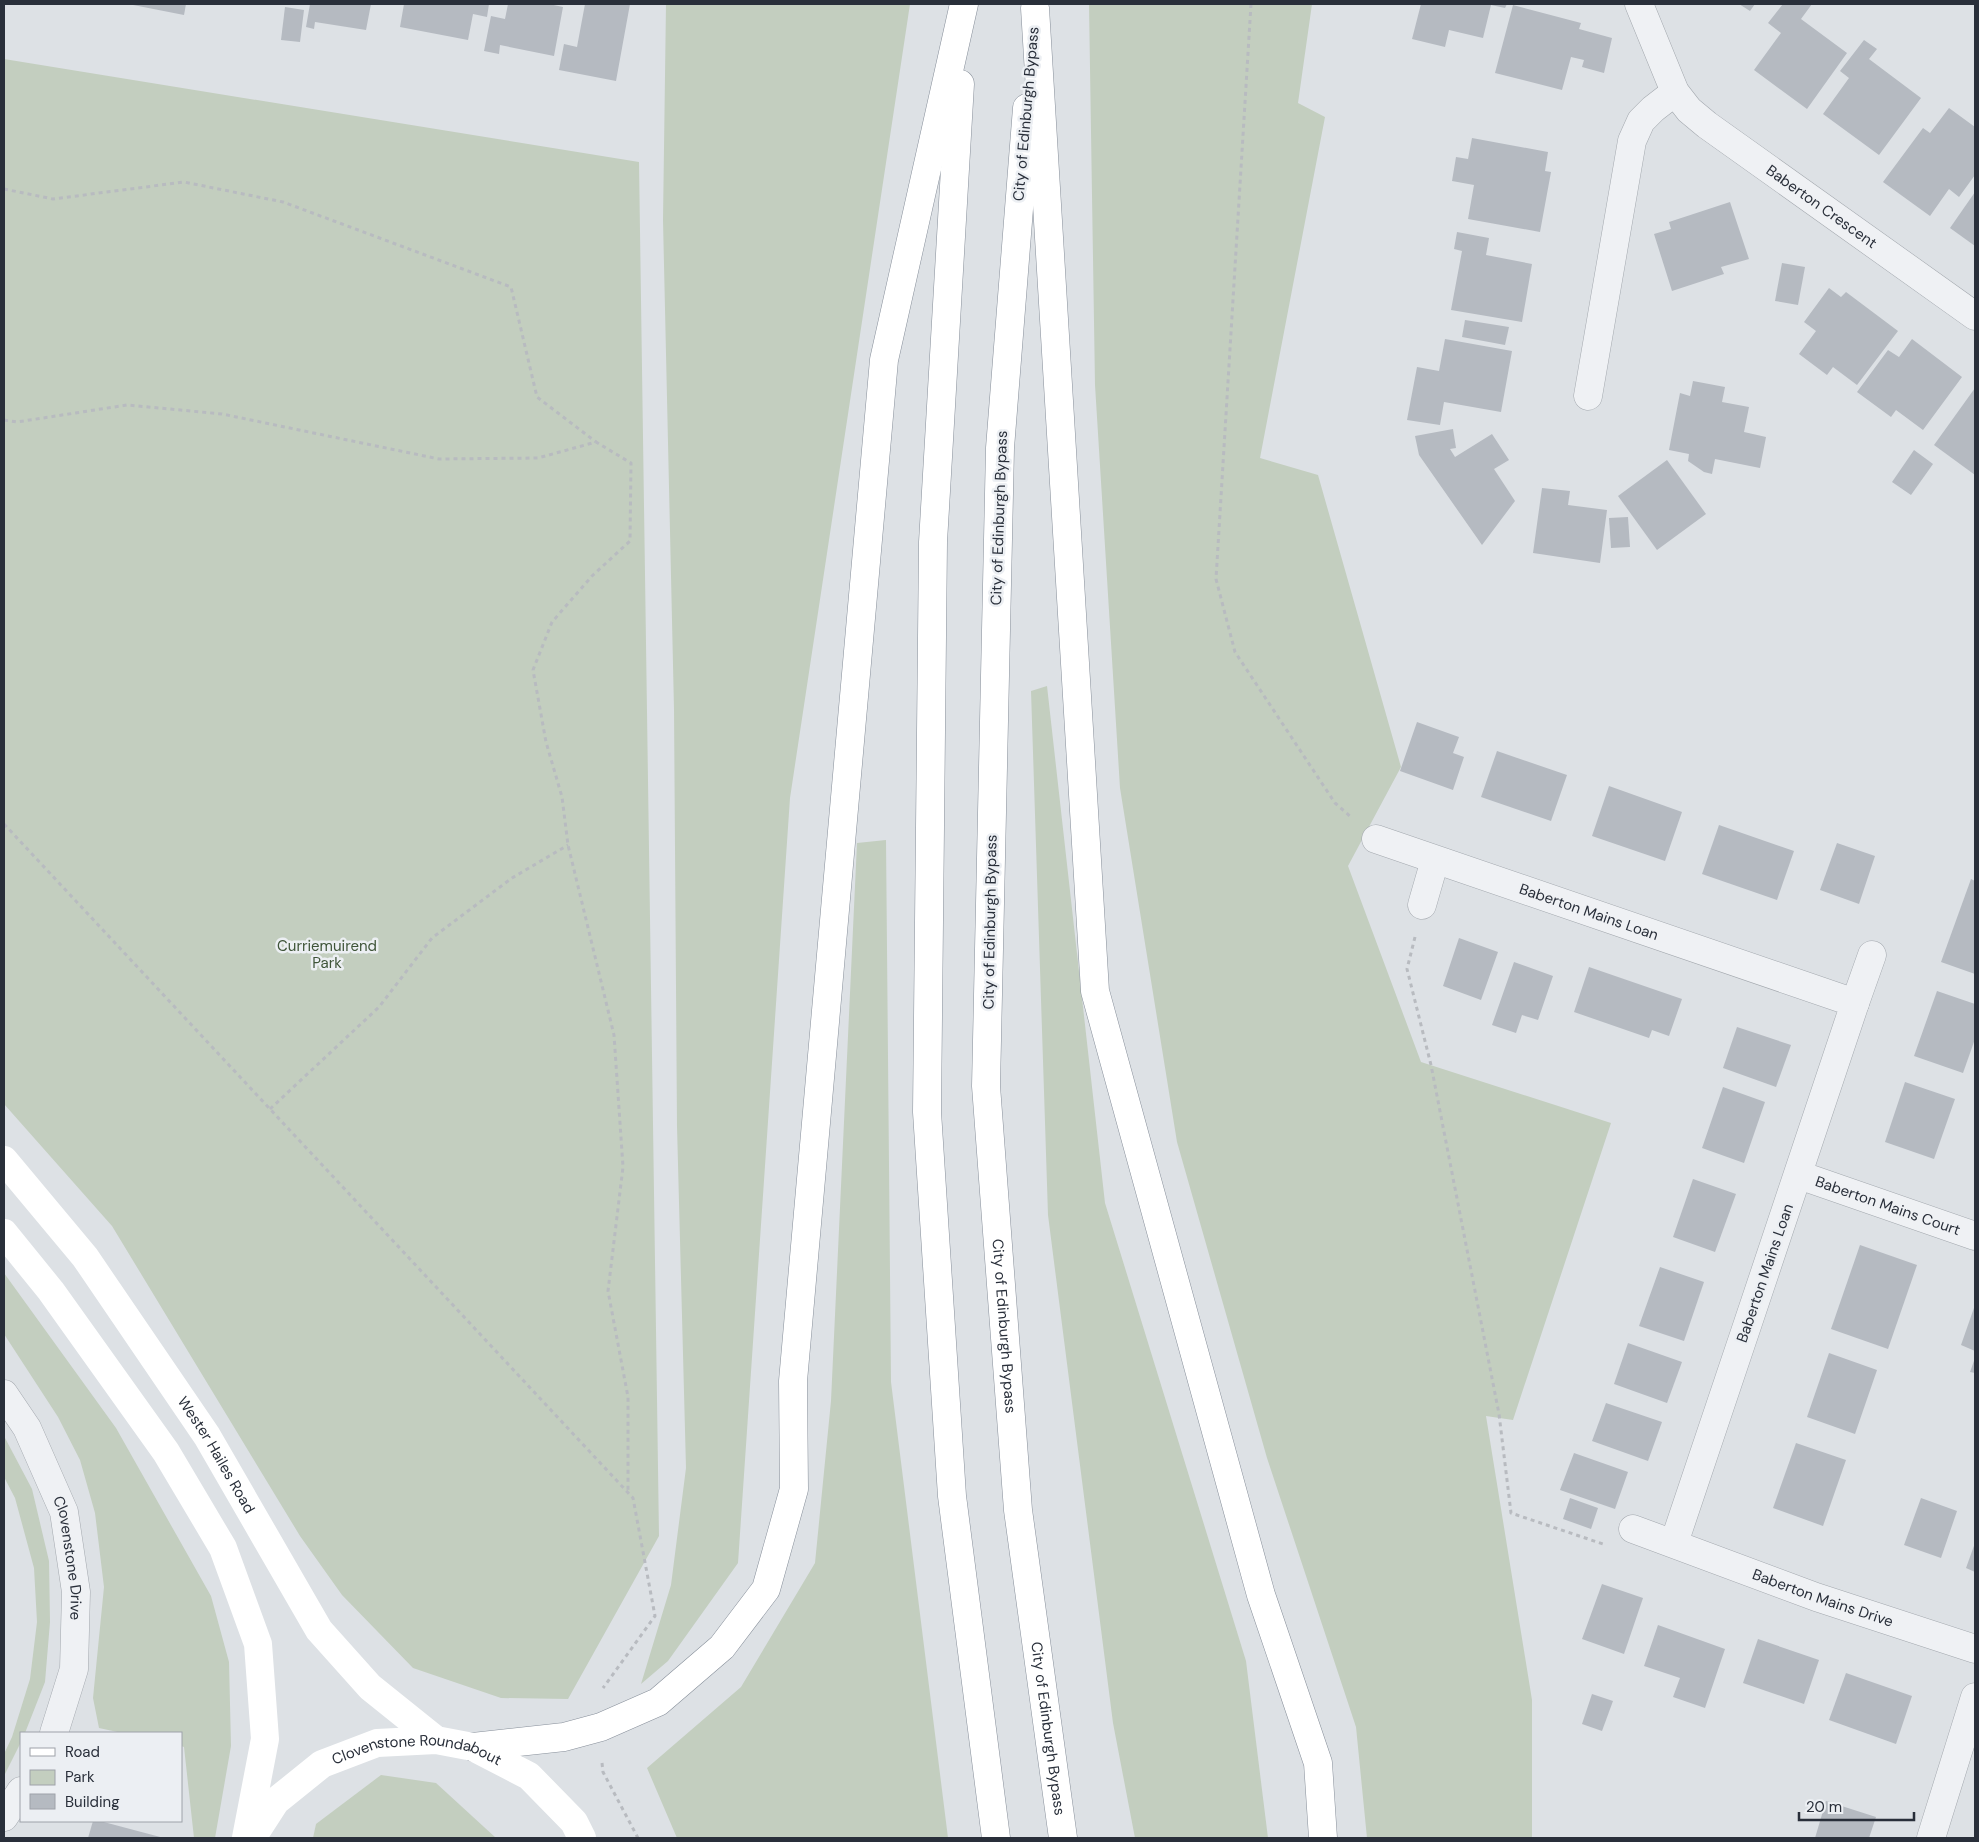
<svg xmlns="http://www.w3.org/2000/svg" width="1979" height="1842" viewBox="0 0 1979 1842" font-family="'DM Sans',sans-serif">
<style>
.green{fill:#c3cebf}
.building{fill:#b5bac1}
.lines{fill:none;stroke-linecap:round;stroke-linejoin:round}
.minor-casing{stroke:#a3a8ae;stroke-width:29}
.tertiary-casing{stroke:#a3a8ae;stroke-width:29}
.trunk-casing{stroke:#878f9a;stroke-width:29}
.path{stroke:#b8bbc0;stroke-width:3;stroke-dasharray:4 4;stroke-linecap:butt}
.minor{stroke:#eff1f4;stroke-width:28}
.tertiary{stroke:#eff1f4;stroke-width:28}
.secondary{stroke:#fff;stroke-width:28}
.trunk{stroke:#fff;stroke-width:28}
.labels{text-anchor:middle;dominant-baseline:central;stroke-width:5;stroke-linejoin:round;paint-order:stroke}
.street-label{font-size:15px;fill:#292f3a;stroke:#eceff3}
.park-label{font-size:15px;fill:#3e5438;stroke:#eceff3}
</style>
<rect width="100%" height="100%" fill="#dde1e5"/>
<g class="green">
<polygon points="666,4 910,4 790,798 738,1563 668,1661 641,1684 671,1585 686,1468 677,1126 674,709 663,220"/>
<polygon points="1089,4 1312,4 1298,103 1325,117 1260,458 1318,475 1401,767 1348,866 1421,1062 1611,1123 1513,1420 1486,1416 1532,1700 1532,1838 1367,1838 1356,1727 1267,1458 1177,1142 1120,788 1095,385"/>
<polygon points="4,59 639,162 659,1536 568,1699 501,1698 413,1668 342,1595 300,1536 112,1226 4,1104"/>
<polygon points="1047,686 1105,1203 1246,1661 1268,1838 1135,1838 1113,1723 1048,1215 1031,691"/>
<polygon points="886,840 891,1382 948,1838 677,1838 647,1768 741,1687 815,1563 831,1401 857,843"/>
<polygon points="4,1273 116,1428 211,1596 229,1662 231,1746 215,1838 194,1838 184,1747 181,1746 181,1733 122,1733 99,1728 93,1698 104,1587 95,1513 80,1460 58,1417 4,1334"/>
<polygon points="4,1436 32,1489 49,1561 50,1622 45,1682 25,1733 21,1733 21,1742 4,1776 4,1754 12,1737 30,1679 37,1622 34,1568 15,1498 4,1477"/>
<polygon points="381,1775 436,1783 496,1838 313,1838 316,1824"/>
</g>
<g class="building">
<polygon points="128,4 186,4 184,15"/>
<polygon points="310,4 371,4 366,30 315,22 314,29 306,27"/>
<polygon points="404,4 489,4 487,17 473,14 468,40 400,27"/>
<polygon points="508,4 549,4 563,7 554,56 500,45 499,54 484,51 491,16 505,19"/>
<polygon points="585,4 630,4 616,81 559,70 564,44 577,47"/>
<polygon points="1421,4 1507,4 1505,8 1491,5 1483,38 1449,30 1445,47 1412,39"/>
<polygon points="1739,4 1755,4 1750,11"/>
<polygon points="1783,4 1812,4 1801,19 1847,53 1807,109 1754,70 1781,33 1768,23"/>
<polygon points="1513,5 1581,23 1579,29 1612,38 1604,73 1582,67 1584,60 1571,57 1562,90 1495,73"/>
<polygon points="285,7 304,10 300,42 281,40"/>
<polygon points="1864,40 1877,49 1869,59 1921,98 1879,155 1823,114 1849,78 1840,71"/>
<polygon points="1949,108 1975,127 1975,175 1959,197 1949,189 1930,216 1883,182 1923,128 1930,133"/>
<polygon points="1472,138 1548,152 1545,171 1551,172 1540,232 1468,219 1474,185 1452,181 1456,157 1468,159"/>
<polygon points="1975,192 1975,246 1950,228"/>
<polygon points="1730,202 1749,259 1721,267 1724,274 1672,291 1654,234 1671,229 1669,222"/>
<polygon points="1457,232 1489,238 1486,255 1532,264 1522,322 1451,310 1462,251 1454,249"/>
<polygon points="1782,263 1805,267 1798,305 1775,301"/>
<polygon points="1829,288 1841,297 1846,292 1898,331 1857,385 1833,367 1827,375 1799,354 1816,331 1804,322"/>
<polygon points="1465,320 1509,327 1505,345 1462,337"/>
<polygon points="1445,339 1512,351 1501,412 1444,402 1440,425 1407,420 1417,367 1439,371"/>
<polygon points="1912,339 1962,377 1923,430 1896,410 1891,417 1857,392 1888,350 1899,357"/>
<polygon points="1693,381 1725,387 1722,402 1749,407 1744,432 1766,437 1760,468 1715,459 1712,474 1704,472 1688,461 1689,454 1669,450 1680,393 1690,396"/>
<polygon points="1975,388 1975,475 1934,445"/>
<polygon points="1453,429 1456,448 1450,449 1455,457 1492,434 1509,460 1494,469 1515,501 1482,545 1419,455 1415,436"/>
<polygon points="1914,450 1933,464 1911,495 1892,482"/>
<polygon points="1667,460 1706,514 1657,550 1618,496"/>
<polygon points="1542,488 1570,491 1568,505 1607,510 1600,563 1533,553"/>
<polygon points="1628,517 1630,547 1611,548 1609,518"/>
<polygon points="1417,722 1459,737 1453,753 1464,757 1453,790 1400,771"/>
<polygon points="1497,751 1567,775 1551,821 1481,797"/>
<polygon points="1609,786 1682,812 1665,861 1592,836"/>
<polygon points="1719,825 1794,851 1777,900 1702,874"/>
<polygon points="1837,843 1875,856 1859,904 1820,890"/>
<polygon points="1971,879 1975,881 1975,974 1941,962"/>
<polygon points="1459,938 1498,952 1481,1000 1443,986"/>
<polygon points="1514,962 1553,976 1538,1020 1522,1015 1516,1033 1492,1025"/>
<polygon points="1589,967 1682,999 1669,1036 1652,1030 1649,1038 1574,1012"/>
<polygon points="1937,991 1975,1004 1975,1039 1963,1073 1914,1056"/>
<polygon points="1737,1027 1791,1045 1776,1087 1723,1068"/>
<polygon points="1905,1082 1955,1099 1934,1159 1885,1142"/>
<polygon points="1723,1087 1765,1102 1744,1163 1702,1148"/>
<polygon points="1693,1179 1736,1194 1715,1252 1673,1237"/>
<polygon points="1860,1245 1917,1265 1888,1349 1831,1329"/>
<polygon points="1660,1267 1704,1282 1684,1341 1639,1326"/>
<polygon points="1975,1305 1975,1351 1961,1345"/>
<polygon points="1628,1343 1682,1362 1667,1403 1614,1384"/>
<polygon points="1829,1353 1877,1370 1855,1434 1807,1417"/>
<polygon points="1975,1358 1975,1373 1970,1372"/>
<polygon points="1606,1403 1662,1422 1648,1461 1592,1441"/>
<polygon points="1796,1443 1846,1460 1823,1526 1773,1508"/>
<polygon points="1574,1453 1628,1472 1615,1509 1560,1490"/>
<polygon points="1570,1498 1598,1508 1591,1529 1563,1519"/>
<polygon points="1921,1498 1957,1511 1941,1558 1904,1545"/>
<polygon points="1975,1543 1975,1572 1966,1568"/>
<polygon points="1602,1584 1643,1598 1624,1654 1582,1639"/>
<polygon points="1658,1625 1725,1649 1705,1708 1673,1697 1680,1678 1644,1666"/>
<polygon points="1758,1639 1819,1660 1804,1704 1743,1683"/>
<polygon points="1846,1673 1912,1696 1896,1744 1829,1720"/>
<polygon points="1592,1694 1613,1701 1602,1731 1582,1724"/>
<polygon points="1826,1801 1876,1817 1869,1838 1815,1838"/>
<polygon points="93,1821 100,1821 164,1838 88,1838"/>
</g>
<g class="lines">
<g class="minor-casing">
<g id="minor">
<path id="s1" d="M1639,4L1675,92L1689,110L1707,125L1975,316"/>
<polyline points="1588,396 1632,141 1641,121 1653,109 1675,92"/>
<path id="s2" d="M1376,839L1855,1003C1796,1183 1734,1363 1674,1543"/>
<polyline points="1422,905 1435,860"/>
<polyline points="1855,1003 1872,955"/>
<path id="s3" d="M1799,1175L1975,1236"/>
<path id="s4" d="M1633,1529L1816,1597L1975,1649"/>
<polyline points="1931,1838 1975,1697"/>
</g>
</g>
<g class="tertiary-casing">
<g id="tertiary">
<path id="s5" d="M4,1394L27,1428L64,1512L76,1592L74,1669L54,1733"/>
<polyline points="4,1817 21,1791"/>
</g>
</g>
<g class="trunk-casing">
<g id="trunk">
<polyline points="1035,8 1095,991 1261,1595 1318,1763 1323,1838"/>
<polyline points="960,84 933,542 927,1112 952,1496 996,1838"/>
<path id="s8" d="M1027,108L1000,448L986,1086L1018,1510L1063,1838"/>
<polyline points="473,1747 564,1737 601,1727 658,1702 722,1647 766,1589 794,1489 793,1381 884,360 964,4"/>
</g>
</g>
<g class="path">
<polyline points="1251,4 1216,579 1235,652 1335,803 1351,817"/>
<polyline points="4,189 53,199 184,182 283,202 511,287 537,397 596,442"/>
<polyline points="4,420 17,422 127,405 222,414 439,459 538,458 596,442 631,463 630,541 592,576 552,622 533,670 546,742 562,797 568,845 614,1035 623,1167 608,1291 628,1397 628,1492"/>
<polyline points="4,824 633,1498 655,1616 603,1688"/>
<polyline points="1415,937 1407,969 1431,1065 1499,1414 1511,1513 1603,1544"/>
<polyline points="270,1109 379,1007 432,938 512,878 568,845"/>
<polyline points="602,1763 603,1772 638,1838"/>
</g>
<use href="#minor" class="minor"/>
<use href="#tertiary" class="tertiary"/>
<g class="secondary">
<path id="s6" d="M4,1160L85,1257L207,1436L319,1630L370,1687L436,1740"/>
<polyline points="4,1233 51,1291 166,1452 223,1548 258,1644 265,1739 246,1838"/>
<path id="s7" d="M252,1838L276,1801L322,1764L377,1743L436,1740L473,1747L529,1776L574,1822L582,1838"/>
</g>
<use href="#trunk" class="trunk"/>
</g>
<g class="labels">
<g class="street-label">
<text transform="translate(1026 114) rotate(-85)">City of Edinburgh Bypass</text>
<text stroke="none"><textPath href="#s1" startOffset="282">Baberton Crescent</textPath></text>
<text transform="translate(999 518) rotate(-88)">City of Edinburgh Bypass</text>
<text stroke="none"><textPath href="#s2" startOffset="225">Baberton Mains Loan</textPath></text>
<text transform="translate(990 922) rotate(-89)">City of Edinburgh Bypass</text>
<text stroke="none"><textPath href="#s3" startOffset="94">Baberton Mains Court</textPath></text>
<text transform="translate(1765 1273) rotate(-71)">Baberton Mains Loan</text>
<text stroke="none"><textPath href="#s8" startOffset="1220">City of Edinburgh Bypass</textPath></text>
<text stroke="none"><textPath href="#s6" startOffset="364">Wester Hailes Road</textPath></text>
<text stroke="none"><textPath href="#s5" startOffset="179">Clovenstone Drive</textPath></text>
<text stroke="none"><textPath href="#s4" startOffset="202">Baberton Mains Drive</textPath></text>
<text stroke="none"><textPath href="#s8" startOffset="1625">City of Edinburgh Bypass</textPath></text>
<text stroke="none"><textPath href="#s7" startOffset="202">Clovenstone Roundabout</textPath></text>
</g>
<g class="park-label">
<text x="327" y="946">Curriemuirend<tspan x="327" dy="17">Park</tspan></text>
</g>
</g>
<rect width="1979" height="1842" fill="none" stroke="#292f3a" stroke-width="10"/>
<rect x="20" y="1732" width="162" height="90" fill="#eceff3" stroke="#9ea2a9"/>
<rect x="30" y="1748" width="25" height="8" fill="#ffffff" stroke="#9ea2a9"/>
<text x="65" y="1757" font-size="15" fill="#292f3a">Road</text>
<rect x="30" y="1770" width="25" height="15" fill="#c3cebf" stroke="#9ea2a9"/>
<text x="65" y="1782" font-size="15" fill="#292f3a">Park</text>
<rect x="30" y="1794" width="25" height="15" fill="#b5bac1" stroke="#9ea2a9"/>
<text x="65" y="1807" font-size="15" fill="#292f3a">Building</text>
<path d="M1799 1812v8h115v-8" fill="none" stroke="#292f3a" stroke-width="2.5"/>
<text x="1806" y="1812" font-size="15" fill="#292f3a" stroke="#eceff3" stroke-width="4" paint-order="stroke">20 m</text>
</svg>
